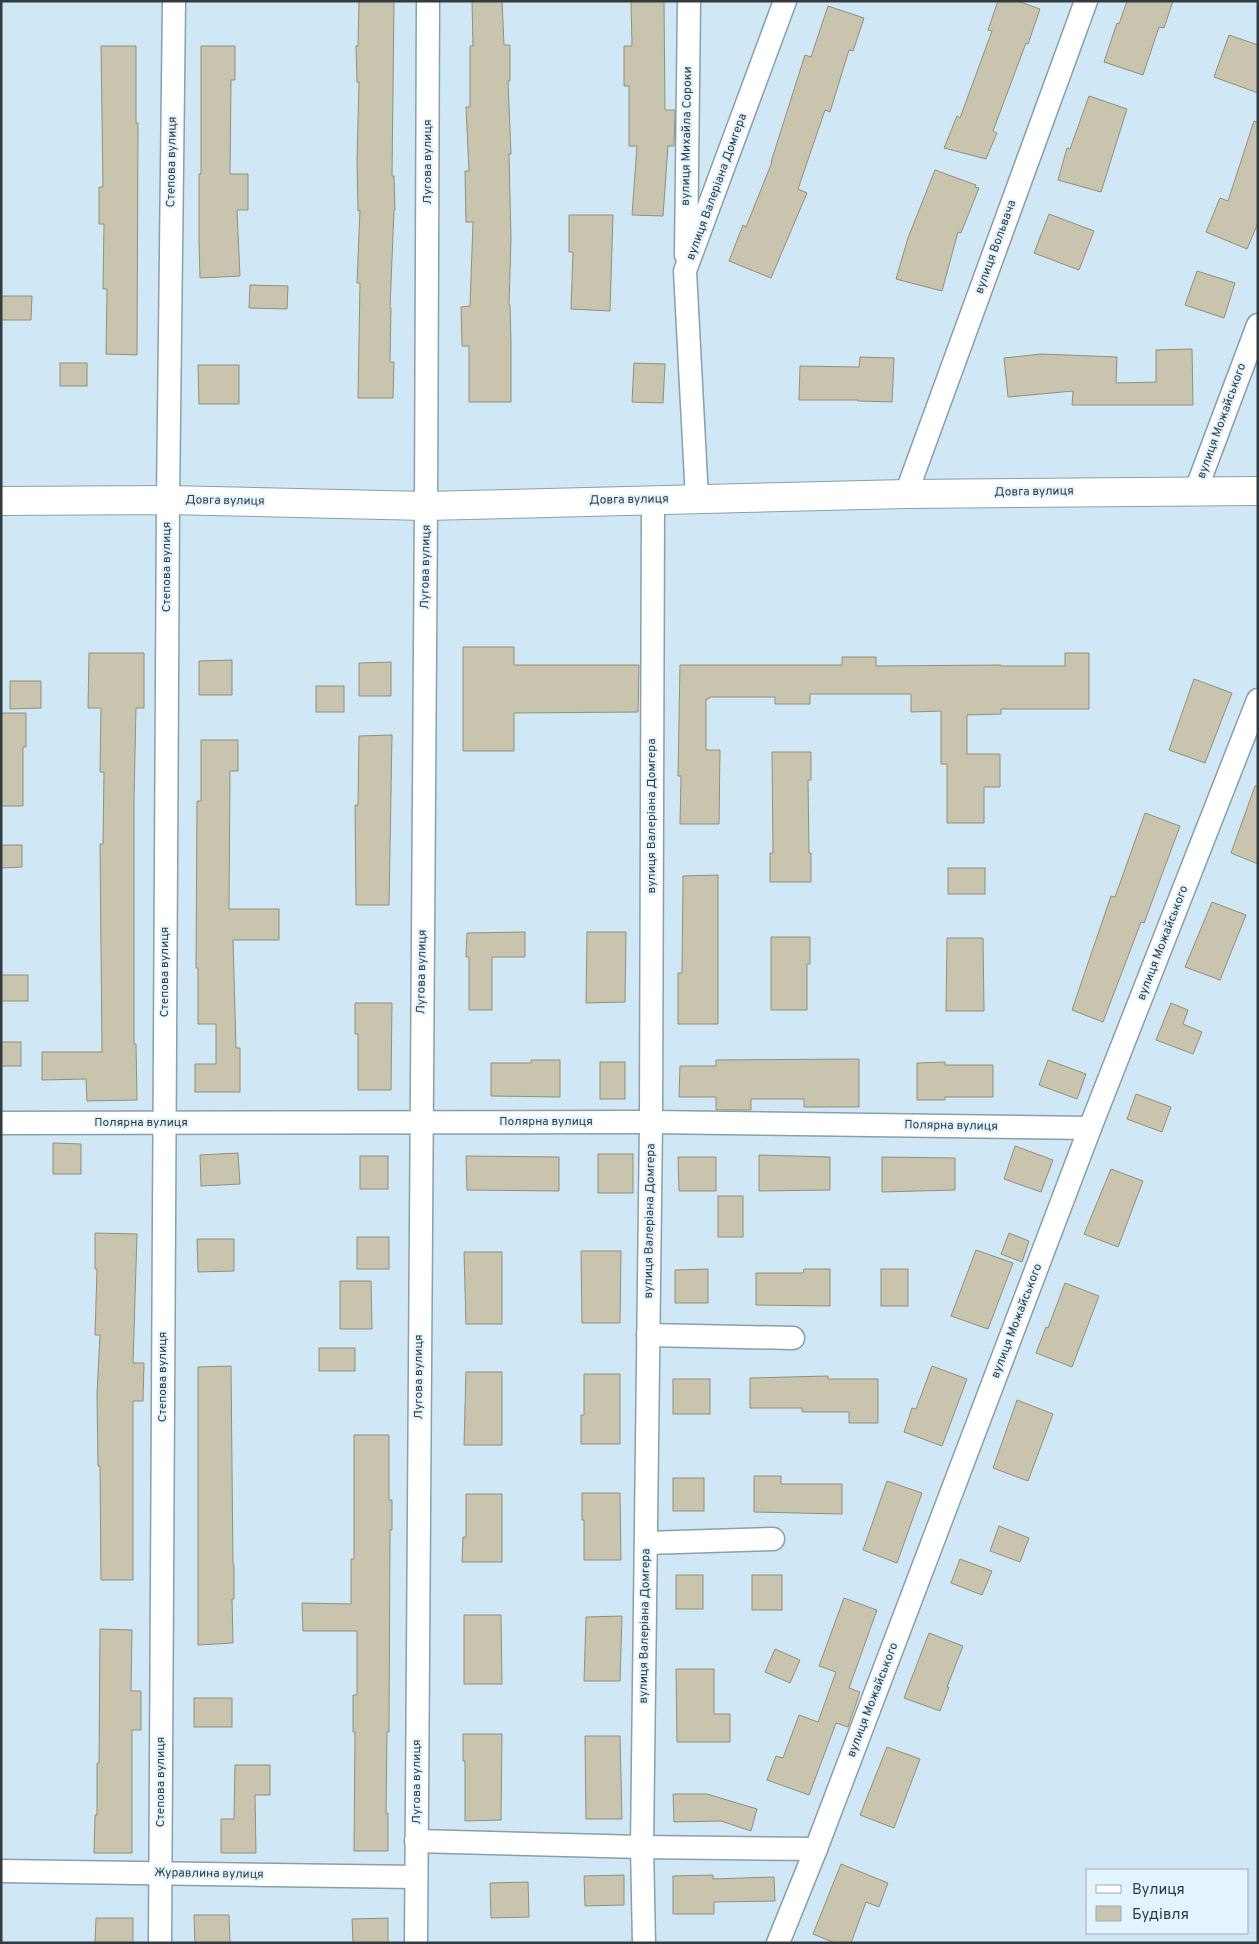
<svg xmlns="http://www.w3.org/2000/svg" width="1259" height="1944" viewBox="0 0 1259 1944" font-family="Overpass,sans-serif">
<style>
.building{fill:#c9c4ae;stroke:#938f7a}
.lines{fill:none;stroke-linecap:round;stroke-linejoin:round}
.minor-casing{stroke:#899fac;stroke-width:25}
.tertiary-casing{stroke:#899fac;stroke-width:30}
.minor{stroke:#fff;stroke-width:22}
.tertiary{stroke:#fff;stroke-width:28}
.labels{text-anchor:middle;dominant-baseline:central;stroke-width:4;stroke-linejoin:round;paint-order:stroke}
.street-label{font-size:12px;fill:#323b40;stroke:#e1f4ff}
</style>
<rect width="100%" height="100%" fill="#d0e8f5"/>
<g class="building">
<polygon points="359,1 394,1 392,176 394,176 395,210 394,210 390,308 391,308 390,362 394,362 393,398 358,398 360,283 357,283 360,210 358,211 357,161 359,82 357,82 356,46 358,46"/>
<polygon points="472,1 502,1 504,45 510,45 510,81 508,81 511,154 509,154 511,239 509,305 510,305 511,342 511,402 469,402 469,346 462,346 461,307 470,306 473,222 466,222 465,171 469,171 466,107 470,107 470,46 473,46"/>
<polygon points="631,1 664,1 665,110 675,110 674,146 668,146 663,216 632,215 637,146 629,146 629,86 624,86 624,46 632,46"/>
<polygon points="998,1 1017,1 1040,9 1028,44 1026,43 993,131 997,133 986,159 944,148 957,116 960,118 992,31 988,30"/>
<polygon points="1127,1 1173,1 1164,28 1159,27 1143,75 1104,62 1117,23 1119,24"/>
<polygon points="828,6 864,18 853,51 849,50 830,112 825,110 798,189 807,193 771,278 729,261 743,225 746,227 772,162 771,162 805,55 811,57"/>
<polygon points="1229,35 1258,45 1258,93 1214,77"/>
<polygon points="101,46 136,46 136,123 138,123 137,355 106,354 107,289 103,289 104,224 99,224 99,187 103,187"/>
<polygon points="201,46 235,46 235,80 231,80 230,174 248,174 248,210 237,210 240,276 200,278 199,239 199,174 201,174"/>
<polygon points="1089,96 1127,109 1101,192 1058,180 1067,148 1070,149"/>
<polygon points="1254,121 1258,122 1258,223 1247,249 1206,232 1220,198 1228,201"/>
<polygon points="935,170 976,185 975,187 979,188 961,233 958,232 942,291 896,279 908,238"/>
<polygon points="1049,214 1094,231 1079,270 1034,253"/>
<polygon points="569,215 613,215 610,311 571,309 573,252 569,252"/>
<polygon points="1197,271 1235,283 1224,318 1185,305"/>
<polygon points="250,285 288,286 287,309 249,308"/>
<polygon points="1,296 32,296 31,320 1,320"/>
<polygon points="1192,349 1193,405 1072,405 1073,391 1008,397 1004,358 1041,354 1117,357 1116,383 1156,382 1156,350"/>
<polygon points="860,357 894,358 892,402 858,401 858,400 799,400 800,366 859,367"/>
<rect x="60" y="363" width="27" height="23"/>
<polygon points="634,363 665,364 663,403 632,402"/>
<polygon points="198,365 239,365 239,404 199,404"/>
<polygon points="463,647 514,647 514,665 639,665 638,712 514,713 514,751 463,751"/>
<polygon points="89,653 144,653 144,708 136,708 134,798 134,1044 136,1044 137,1100 87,1101 86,1079 42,1080 42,1052 102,1052 100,844 103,844 104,772 100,772 101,708 88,708"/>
<polygon points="1065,653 1089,653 1089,709 1001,709 1001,714 967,715 967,754 1000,754 1000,787 984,787 984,823 947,823 947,764 941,764 941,711 911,712 911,694 810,694 810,704 775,704 775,697 709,697 709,699 706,699 706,750 720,750 719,824 680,824 681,776 678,776 680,665 842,665 842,657 876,657 876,666 1001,665 1001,666 1065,666"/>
<polygon points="232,660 232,695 199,695 199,661"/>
<polygon points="391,662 391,696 359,696 359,663"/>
<polygon points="1194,679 1232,693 1205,763 1169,750"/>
<polygon points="10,681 41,681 41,708 10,709"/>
<rect x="316" y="686" width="28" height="26"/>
<polygon points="1,713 26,713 26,747 23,747 23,806 1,806"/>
<polygon points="392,735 389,905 356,905 355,805 358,805 359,736"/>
<polygon points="201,740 238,740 238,771 230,771 229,909 279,909 279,940 233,940 236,1048 240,1048 240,1092 195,1092 195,1064 216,1064 216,1024 198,1024 198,968 196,968 197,801 201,801"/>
<polygon points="772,752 811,752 811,780 808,780 809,853 811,853 811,882 770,882 770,853 773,853"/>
<polygon points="1255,786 1258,786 1258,864 1231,853"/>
<polygon points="1145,813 1180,826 1144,923 1141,922 1103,1022 1072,1010 1111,896 1115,897"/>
<polygon points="1,845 22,845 22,867 1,868"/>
<rect x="948" y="868" width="37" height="26"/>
<polygon points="718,875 718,1024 678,1024 678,973 682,973 683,876"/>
<polygon points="1212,902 1246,915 1220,980 1185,967"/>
<polygon points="525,932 525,957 492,957 492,1010 469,1010 469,957 466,957 467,933"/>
<polygon points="587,932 626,932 625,1002 586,1003"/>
<polygon points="771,937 810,937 810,964 807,964 807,1010 771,1010"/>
<polygon points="947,938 983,938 984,1011 946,1011"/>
<rect x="1" y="975" width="27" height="26"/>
<polygon points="355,1003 392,1003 391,1090 358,1090 358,1034 355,1034"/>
<polygon points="1171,1003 1188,1010 1183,1024 1202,1032 1193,1054 1156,1040"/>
<rect x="1" y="1042" width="20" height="24"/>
<polygon points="859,1059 859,1107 804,1107 804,1099 751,1099 751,1110 716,1110 716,1097 679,1097 680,1066 716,1066 716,1060"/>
<polygon points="531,1060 560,1060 560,1097 491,1096 491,1063 531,1063"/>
<polygon points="1048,1060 1086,1074 1077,1099 1039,1085"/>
<rect x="600" y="1062" width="25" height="37"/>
<polygon points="945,1062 945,1065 993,1065 993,1097 945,1097 945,1100 917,1100 917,1063"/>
<polygon points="1136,1094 1171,1107 1162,1132 1127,1119"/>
<polygon points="53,1143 81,1144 81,1174 53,1174"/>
<polygon points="1015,1146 1053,1160 1041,1192 1004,1179"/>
<polygon points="238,1153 240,1184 201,1186 200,1155"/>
<rect x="598" y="1154" width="35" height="39"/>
<polygon points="759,1155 830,1157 830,1190 759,1191"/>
<rect x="360" y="1156" width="28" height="33"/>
<polygon points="466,1156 559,1157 559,1191 467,1190"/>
<polygon points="678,1157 716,1157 716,1191 679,1191"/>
<polygon points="882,1157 955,1158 955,1190 882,1192"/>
<polygon points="1111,1169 1143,1181 1118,1247 1084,1234"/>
<rect x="718" y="1196" width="25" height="41"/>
<polygon points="95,1233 137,1234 133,1363 144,1363 143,1401 133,1401 133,1580 101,1580 100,1466 98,1466 97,1394 100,1335 95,1335 97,1269 95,1269"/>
<polygon points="1009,1233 1029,1241 1022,1262 1001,1254"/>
<rect x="357" y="1237" width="32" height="32"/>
<polygon points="197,1239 234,1239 234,1271 198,1272"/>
<polygon points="976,1250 1013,1263 988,1329 951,1316"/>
<polygon points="581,1251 621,1251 620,1323 582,1323"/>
<polygon points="464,1252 502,1252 502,1324 466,1324"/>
<polygon points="708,1269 708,1303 675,1303 675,1270"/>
<polygon points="804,1269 830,1269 830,1306 756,1305 756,1273 803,1273"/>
<rect x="881" y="1269" width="27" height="37"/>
<polygon points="340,1281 371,1281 372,1329 340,1329"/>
<polygon points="1065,1283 1099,1296 1072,1367 1036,1353 1046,1327 1048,1328"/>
<rect x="319" y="1348" width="36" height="23"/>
<polygon points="231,1366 233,1565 234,1565 234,1599 232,1599 233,1643 198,1645 198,1367"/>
<polygon points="932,1366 967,1379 942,1446 904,1432 912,1408 916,1409"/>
<polygon points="466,1372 502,1372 502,1445 464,1445"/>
<polygon points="584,1374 620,1374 620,1444 581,1444 581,1415 584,1415"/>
<polygon points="828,1376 828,1379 878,1379 878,1423 849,1423 849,1412 802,1412 802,1408 750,1408 750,1378"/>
<rect x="673" y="1379" width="37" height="35"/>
<polygon points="1017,1400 1053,1414 1028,1481 993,1468"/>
<polygon points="354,1435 389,1435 389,1500 392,1500 392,1530 390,1530 389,1732 387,1732 386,1813 388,1813 388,1851 354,1851 355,1732 353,1732 353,1695 357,1695 357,1631 303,1631 302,1603 351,1604 351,1559 354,1559"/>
<polygon points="754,1476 781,1476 781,1484 842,1484 842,1514 754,1512"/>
<rect x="673" y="1478" width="31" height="33"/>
<polygon points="887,1481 922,1493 897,1563 863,1550"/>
<polygon points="582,1493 620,1493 621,1560 584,1560 584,1520 582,1520"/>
<polygon points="466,1494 502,1494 502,1562 462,1562 463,1537 466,1537"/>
<polygon points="999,1526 1029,1538 1020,1562 990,1551"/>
<polygon points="960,1559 992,1571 982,1595 951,1583"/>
<rect x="676" y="1575" width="27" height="34"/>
<rect x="752" y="1575" width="30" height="35"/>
<polygon points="844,1598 877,1610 849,1688 860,1692 848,1727 836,1723 809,1795 767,1780 776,1756 783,1758 799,1715 818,1722 836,1672 819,1666"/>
<polygon points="464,1615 501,1615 502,1684 464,1684"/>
<polygon points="622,1616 620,1681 584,1681 586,1617"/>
<polygon points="100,1629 132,1630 131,1691 141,1691 141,1730 132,1730 132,1853 94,1853 95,1815 97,1815 97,1763 99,1763"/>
<polygon points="929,1633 963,1646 947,1687 949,1687 940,1711 904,1698"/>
<polygon points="775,1649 800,1660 790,1683 765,1672"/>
<polygon points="676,1669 714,1669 714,1714 730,1714 730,1742 677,1742"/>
<rect x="194" y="1698" width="38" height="29"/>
<polygon points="463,1734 502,1734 501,1820 465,1821 465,1761 463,1761"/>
<polygon points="585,1736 620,1736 622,1819 586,1819"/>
<polygon points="887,1747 920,1759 894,1828 860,1815"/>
<polygon points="235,1765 270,1765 270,1795 255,1795 256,1853 221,1853 221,1819 234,1819"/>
<polygon points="673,1794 707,1794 757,1809 751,1831 721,1821 674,1822"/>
<polygon points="841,1864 888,1883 879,1907 866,1902 851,1943 835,1943 813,1934"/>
<polygon points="624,1875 624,1905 585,1906 584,1876"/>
<polygon points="713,1875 713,1879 774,1877 775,1901 714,1902 714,1914 673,1914 673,1876"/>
<polygon points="528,1882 529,1917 491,1918 490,1883"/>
<polygon points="194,1915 229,1915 230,1943 195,1943"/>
<polygon points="96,1918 133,1918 133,1943 95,1943"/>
<polygon points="388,1918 388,1943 353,1943 352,1919"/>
</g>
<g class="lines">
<g class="minor-casing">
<g id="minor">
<polyline points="686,255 689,1"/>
<polyline points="1196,490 1258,325"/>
<polyline points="906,494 1086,1"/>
<polyline points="697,499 685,271 785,1"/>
<polyline points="1,1123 651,1122 1090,1128"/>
<polyline points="648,1335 793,1338"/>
<polyline points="646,1543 773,1539"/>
<polyline points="416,1841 642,1847 816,1849"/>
<polyline points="1,1871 416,1877"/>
<polyline points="160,1943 168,500 174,1"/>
<polyline points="416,1943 426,506 428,1"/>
<polyline points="644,1943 642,1847 651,1122 653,499"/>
<polyline points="778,1943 816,1849 1090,1128 1258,700"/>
</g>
</g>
<g class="tertiary-casing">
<polyline id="tertiary" points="1,501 168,500 426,506 906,494 1258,491"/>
</g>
<use href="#minor" class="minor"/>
<use href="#tertiary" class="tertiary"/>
</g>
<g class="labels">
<g class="street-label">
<text transform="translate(687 136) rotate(-89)">вулиця Михайла Сороки</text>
<text transform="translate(172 162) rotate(-89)">Степова вулиця</text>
<text transform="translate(428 162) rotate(-90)">Лугова вулиця</text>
<text transform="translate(717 187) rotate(-70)">вулиця Валеріана Домгера</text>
<text transform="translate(996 247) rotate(-70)">вулиця Вольвача</text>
<text transform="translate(1222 421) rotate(-70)">вулиця Можайського</text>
<text transform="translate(1034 492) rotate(-1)">Довга вулиця</text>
<text transform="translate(629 500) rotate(-1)">Довга вулиця</text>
<text transform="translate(225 501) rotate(1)">Довга вулиця</text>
<text transform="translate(167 567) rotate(-90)">Степова вулиця</text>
<text transform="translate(426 567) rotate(-89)">Лугова вулиця</text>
<text transform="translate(652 816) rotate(-90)">вулиця Валеріана Домгера</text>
<text transform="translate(1163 943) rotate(-69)">вулиця Можайського</text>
<text transform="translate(165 972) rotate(-90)">Степова вулиця</text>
<text transform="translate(422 972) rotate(-89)">Лугова вулиця</text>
<text x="546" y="1122">Полярна вулиця</text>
<text x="141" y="1123">Полярна вулиця</text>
<text transform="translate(951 1126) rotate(1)">Полярна вулиця</text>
<text transform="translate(650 1221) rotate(-89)">вулиця Валеріана Домгера</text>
<text transform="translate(1017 1321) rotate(-69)">вулиця Можайського</text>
<text transform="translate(163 1377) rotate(-90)">Степова вулиця</text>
<text transform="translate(419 1377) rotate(-90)">Лугова вулиця</text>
<text transform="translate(645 1626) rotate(-89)">вулиця Валеріана Домгера</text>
<text transform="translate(873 1700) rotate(-69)">вулиця Можайського</text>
<text transform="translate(161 1782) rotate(-90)">Степова вулиця</text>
<text transform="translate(417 1782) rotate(-90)">Лугова вулиця</text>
<text transform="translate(209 1874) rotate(1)">Журавлина вулиця</text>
</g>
</g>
<rect width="1259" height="1944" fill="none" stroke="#323b40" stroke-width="5"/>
<rect x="1086" y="1869" width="162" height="65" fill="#e1f4ff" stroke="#9baab3"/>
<rect x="1096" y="1885" width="25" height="8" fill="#ffffff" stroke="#9baab3"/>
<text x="1132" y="1894" font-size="15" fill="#323b40">Вулиця</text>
<rect x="1096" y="1906" width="25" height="15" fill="#c9c4ae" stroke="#9baab3"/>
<text x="1132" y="1919" font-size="15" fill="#323b40">Будівля</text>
</svg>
